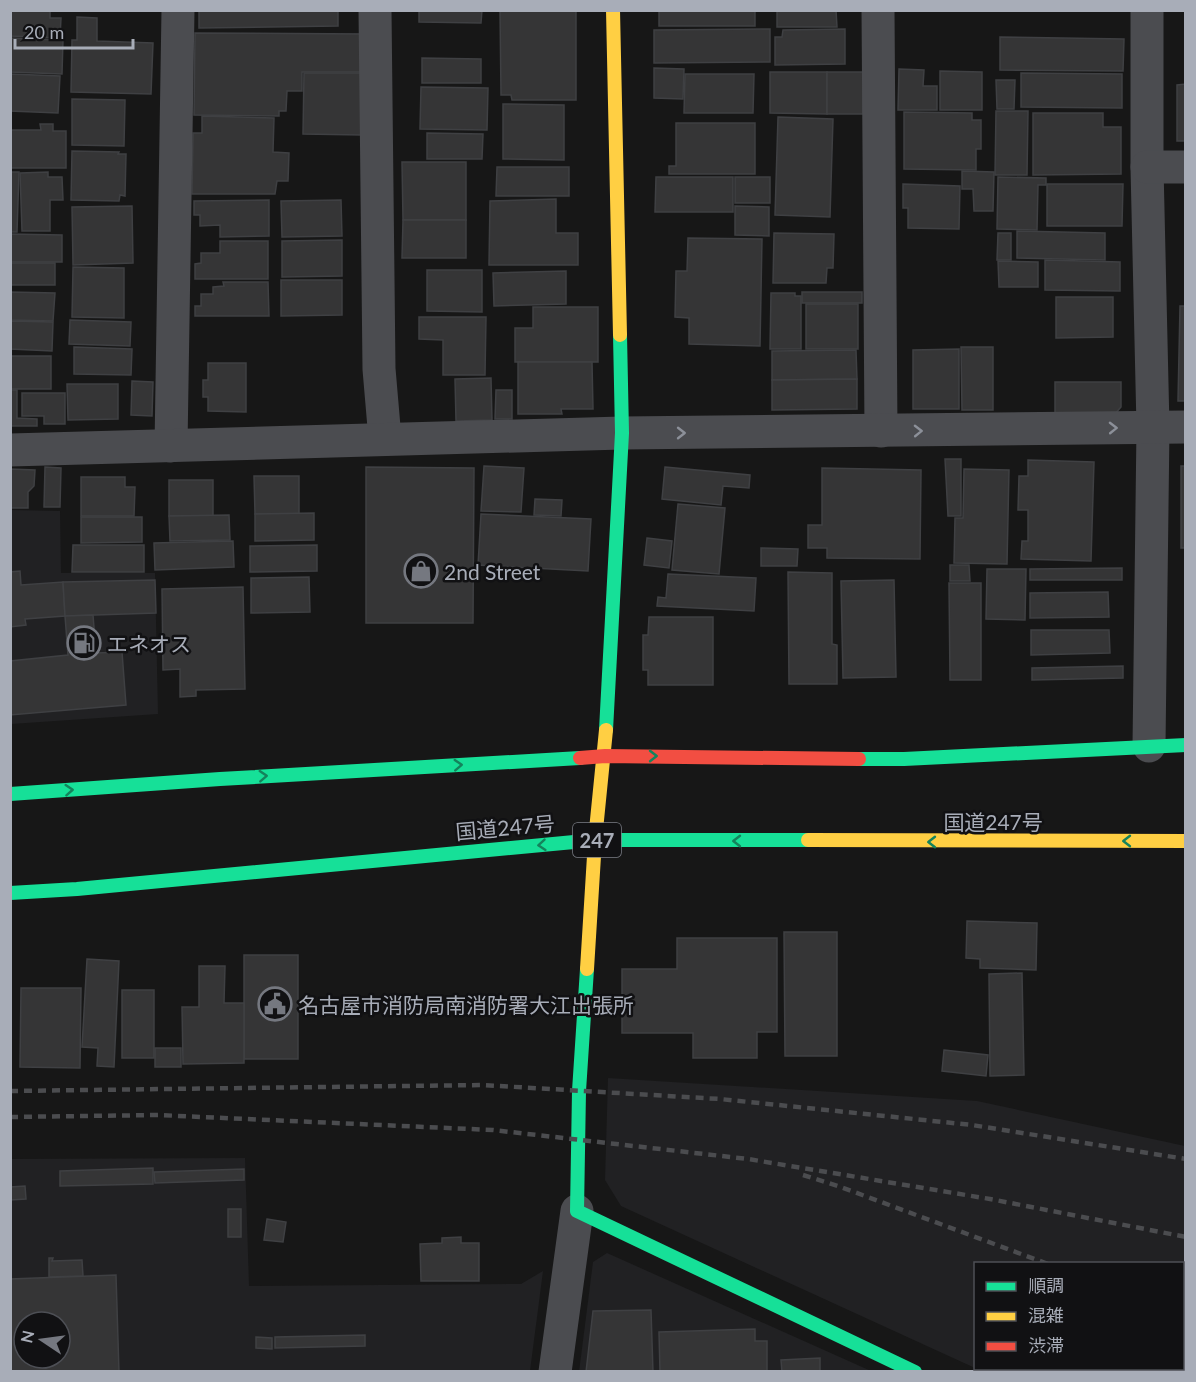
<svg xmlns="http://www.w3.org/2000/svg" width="1196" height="1382" viewBox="0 0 1196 1382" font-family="Lato,'Noto Sans JP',sans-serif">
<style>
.built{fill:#212123;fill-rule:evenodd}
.building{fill:#353536;stroke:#3f4043;stroke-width:1.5;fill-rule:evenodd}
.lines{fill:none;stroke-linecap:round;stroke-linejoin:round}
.street{stroke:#4b4c50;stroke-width:33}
.fast{stroke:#16e098;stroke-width:14}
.slow{stroke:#ffcf43;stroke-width:14}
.jam{stroke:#f24e42;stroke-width:14}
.rail{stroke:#4b4c4f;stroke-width:4.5;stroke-dasharray:8 6;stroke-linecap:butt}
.oneway{stroke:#8c9099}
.oneway2{stroke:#14835c}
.labels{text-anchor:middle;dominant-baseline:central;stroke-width:5;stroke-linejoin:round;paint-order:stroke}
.shield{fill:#111113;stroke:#7b7e86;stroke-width:1.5}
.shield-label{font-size:20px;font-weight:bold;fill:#a8adb8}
.poi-label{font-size:21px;fill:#a8adb8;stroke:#111113;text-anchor:start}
.street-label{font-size:21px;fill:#a8adb8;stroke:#111113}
</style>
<rect width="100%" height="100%" fill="#171717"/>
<g class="built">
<polygon points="11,510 60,511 61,573 155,573 158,714 11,724"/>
<polygon points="608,1078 977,1101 1185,1146 1185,1371 984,1372 978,1369 1182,1368 1182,1264 976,1264 975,1368 621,1206 605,1180"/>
<path d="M245,1158L249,1286L521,1284L543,1271L530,1371H11L10,1159ZM24,1322H60V1358H24Z"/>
<polygon points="607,1253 871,1371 579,1372 593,1262"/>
</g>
<g class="building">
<polygon points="10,10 50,10 50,18 61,18 60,38 10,36"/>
<polygon points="199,10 338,10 338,26 199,28"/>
<polygon points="419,10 482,10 481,23 419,22"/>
<polygon points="500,10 576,10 576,100 512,100 511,95 501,95"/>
<rect x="659" y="10" width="96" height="16"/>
<polygon points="777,10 836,10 837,27 777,27"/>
<polygon points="77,17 97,18 97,41 153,43 151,94 71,92 72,40 77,40"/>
<polygon points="770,29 770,62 654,63 654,30"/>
<polygon points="845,29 845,64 775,65 775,37 782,37 783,30"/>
<polygon points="195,33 367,34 367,72 302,72 302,91 287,91 286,111 279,111 279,116 194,115"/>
<polygon points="1000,37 1124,39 1123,71 1000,70"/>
<polygon points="10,38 63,40 62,74 10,72"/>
<polygon points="422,58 481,59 481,83 422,83"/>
<polygon points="654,68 684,69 683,99 654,98"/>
<polygon points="899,69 924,70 923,86 937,86 937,110 898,110"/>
<polygon points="940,71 982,72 982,110 940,110"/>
<polygon points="770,72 827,72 827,114 770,113"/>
<rect x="827" y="72" width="36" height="42"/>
<polygon points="304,73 362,73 362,135 303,134"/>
<polygon points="1021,73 1122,74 1122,108 1021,107"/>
<polygon points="10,74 60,76 58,113 10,111"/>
<polygon points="685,74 754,74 753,113 684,113"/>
<polygon points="996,80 1015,80 1014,109 997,109"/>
<polygon points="1186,84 1186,141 1177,141 1177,85"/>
<polygon points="421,87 488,88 487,130 420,129"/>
<polygon points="72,99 125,100 124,146 72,145"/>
<polygon points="503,104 564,105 564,160 503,159"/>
<polygon points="996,111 1028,111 1027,175 995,175"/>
<polygon points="904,112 972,113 972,120 981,120 981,149 976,149 976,170 904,169"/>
<polygon points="1033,113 1103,113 1103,127 1121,127 1121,174 1033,175"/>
<polygon points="202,116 274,118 273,152 289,153 288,181 277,181 275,194 192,194 193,133 202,133"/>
<polygon points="778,117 833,119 830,217 775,215"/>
<polygon points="676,123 755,123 755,174 669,174 669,166 676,166"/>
<polygon points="40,124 53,124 53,131 66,131 66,168 10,168 10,130 41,130"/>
<polygon points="427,133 483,134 482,159 427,159"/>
<polygon points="72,151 119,152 118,154 126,154 125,196 120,195 119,201 71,200"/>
<polygon points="402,162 466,162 466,220 403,220"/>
<polygon points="497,167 569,167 569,196 496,196"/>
<polygon points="962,171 994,172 993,211 974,211 973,189 962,189"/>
<polygon points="10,172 19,172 17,232 10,232"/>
<polygon points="48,172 48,177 62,177 63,200 50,200 50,231 22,231 20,173"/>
<polygon points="656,177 733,177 733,212 655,212"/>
<rect x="735" y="177" width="35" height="26"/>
<polygon points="998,177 1046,178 1046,185 1038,185 1037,230 997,229"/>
<polygon points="903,184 960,186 959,229 908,228 908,208 903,208"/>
<polygon points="1047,184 1123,184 1122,226 1047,226"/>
<polygon points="556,199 556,233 578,233 578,265 489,265 490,201"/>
<polygon points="269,200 269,236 220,237 220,225 200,226 200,215 194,215 194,201"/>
<polygon points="341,200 342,236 282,237 281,201"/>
<polygon points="132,206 133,263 73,265 72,207"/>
<polygon points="735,206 769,207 769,236 735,235"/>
<polygon points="403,220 466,220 466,258 402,258"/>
<polygon points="1017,231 1105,233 1105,260 1017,258"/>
<polygon points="774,233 834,234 833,268 827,268 826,283 773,283"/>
<polygon points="998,233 1011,233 1011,260 997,260"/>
<polygon points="10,234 62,235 62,262 10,262"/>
<polygon points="688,238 762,239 760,346 689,344 689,318 675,317 676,271 687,271"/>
<polygon points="342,240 342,276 282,277 282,241"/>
<polygon points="220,241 268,241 268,279 195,279 195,264 201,263 201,253 220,253"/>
<polygon points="1045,260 1120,262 1120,291 1045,290"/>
<polygon points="998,261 1038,262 1038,287 999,287"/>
<rect x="10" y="263" width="45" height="22"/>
<polygon points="73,267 124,268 124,318 72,317"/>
<polygon points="427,270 482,270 482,312 427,311"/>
<polygon points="566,271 566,304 494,306 493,273"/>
<polygon points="281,280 342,280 342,315 281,316"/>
<polygon points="223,282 268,282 269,316 195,316 195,306 201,306 201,294 213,294 213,287 224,286"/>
<polygon points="10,292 55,293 53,321 10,320"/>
<rect x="802" y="292" width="60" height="11"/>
<polygon points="771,293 795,293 795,296 801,296 801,349 770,349"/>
<polygon points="1056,297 1113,297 1113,337 1056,338"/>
<rect x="806" y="304" width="52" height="45"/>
<polygon points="1180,306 1186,306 1186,401 1178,401"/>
<polygon points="533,307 598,307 598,362 515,362 515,328 533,328"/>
<polygon points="419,317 486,317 485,375 443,375 443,340 419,339"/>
<polygon points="70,320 131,322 130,346 69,344"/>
<polygon points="10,321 53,322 52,351 10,349"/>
<polygon points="74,347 132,349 131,375 74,374"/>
<polygon points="961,347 993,347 993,410 962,410"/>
<polygon points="959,349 959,409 913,409 913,350"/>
<polygon points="856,350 857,379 772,380 772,351"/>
<rect x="10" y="356" width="41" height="33"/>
<polygon points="518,362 592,362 593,409 561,409 562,414 518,414"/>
<polygon points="208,363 246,363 246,412 208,411 208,397 203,397 203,380 208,380"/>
<polygon points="491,378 492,420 456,421 455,379"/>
<polygon points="857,379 857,409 772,410 772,380"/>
<polygon points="132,381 153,382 152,416 131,415"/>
<polygon points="1055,382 1121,382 1121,407 1114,415 1055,415"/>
<polygon points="67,384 118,384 118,419 68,420"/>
<polygon points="10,390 17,390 17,418 37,419 37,426 10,426"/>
<polygon points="496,390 512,390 512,419 495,419"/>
<polygon points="22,393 65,393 65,424 44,424 44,416 22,416"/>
<polygon points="945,459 961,459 961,516 948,516"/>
<polygon points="1028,460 1094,462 1091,561 1021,559 1022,541 1028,541 1028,510 1018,510 1019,476 1028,476"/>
<polygon points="484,466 524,468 521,512 481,511"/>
<rect x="1181" y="466" width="5" height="82"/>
<polygon points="45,467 61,468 60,507 44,507"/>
<polygon points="366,467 474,468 473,623 366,623"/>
<polygon points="665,467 750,475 749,488 723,486 721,505 662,499"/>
<polygon points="822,468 921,470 920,559 827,558 827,548 808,548 808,525 822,525"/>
<polygon points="10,469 35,470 34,486 28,492 28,508 10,508"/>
<polygon points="964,469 1009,470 1007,564 954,563 955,518 963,518"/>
<polygon points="254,476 299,476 299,514 255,514"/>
<polygon points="81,477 125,477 125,487 135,487 134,516 81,516"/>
<rect x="169" y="480" width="44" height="36"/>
<polygon points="535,499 562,500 561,516 534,515"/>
<polygon points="678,504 725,508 719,574 672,570"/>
<polygon points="314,513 314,540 255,541 255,514"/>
<polygon points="481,514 591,519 588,571 478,565"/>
<polygon points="229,515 230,540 170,541 169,516"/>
<polygon points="81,517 142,517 142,542 81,543"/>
<polygon points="647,538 672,541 669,568 644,565"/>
<polygon points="233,541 234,567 155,570 154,543"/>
<polygon points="73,545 144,545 144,572 72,572"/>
<polygon points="317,545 317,571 250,572 250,546"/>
<polygon points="761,548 798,549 797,566 761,566"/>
<polygon points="950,565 969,565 970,581 950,581"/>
<polygon points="1122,568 1122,580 1030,580 1030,569"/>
<polygon points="987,569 1026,569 1025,620 986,619"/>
<polygon points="20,571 21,585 63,582 65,616 25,619 26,625 10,627 10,572"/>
<polygon points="788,572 832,573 832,644 837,645 837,684 789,684"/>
<polygon points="668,574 756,578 754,611 657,606 658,597 666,598"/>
<polygon points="309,577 310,612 251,613 251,578"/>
<polygon points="155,580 156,613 65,616 63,582"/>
<polygon points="894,580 896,677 843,678 841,581"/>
<polygon points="949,583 981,583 981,680 950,680"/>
<polygon points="243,587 245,689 196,690 196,696 180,697 180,669 163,670 162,589"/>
<polygon points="1108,592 1109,617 1030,618 1030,593"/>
<polygon points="93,615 96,653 122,652 126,705 10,715 10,661 68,655 65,616"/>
<polygon points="649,617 713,617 713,685 648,685 648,670 643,670 643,635 648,635"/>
<polygon points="1031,630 1109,630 1110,653 1031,655"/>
<polygon points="1123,666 1123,678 1032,680 1032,668"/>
<polygon points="967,921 1037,923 1036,970 980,968 980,959 966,958"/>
<polygon points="784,932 837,932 837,1056 785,1056"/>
<polygon points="677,938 777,938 777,1032 757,1032 757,1058 693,1058 693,1033 622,1033 622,969 677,969"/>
<rect x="244" y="955" width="54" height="104"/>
<polygon points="87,959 119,961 114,1067 97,1066 98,1048 82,1047"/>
<polygon points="199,966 225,966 224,1003 244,1003 244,1063 183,1064 182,1007 199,1007"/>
<polygon points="1022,973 1024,1075 990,1076 989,974"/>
<polygon points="21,988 81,988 80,1068 20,1067"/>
<rect x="122" y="990" width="32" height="68"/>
<rect x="155" y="1048" width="26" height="19"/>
<polygon points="944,1050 988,1055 986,1076 942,1071"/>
<polygon points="153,1168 153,1184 60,1186 60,1171"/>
<polygon points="244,1169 244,1180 155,1183 154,1172"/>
<polygon points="25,1186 26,1199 10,1200 10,1187"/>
<rect x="228" y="1209" width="13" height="28"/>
<polygon points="267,1219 286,1222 283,1242 264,1240"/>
<polygon points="461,1237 461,1243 479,1243 479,1281 421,1281 420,1244 442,1243 442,1238"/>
<polygon points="49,1258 53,1258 52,1261 82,1260 83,1276 49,1277"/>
<path d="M116,1275L119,1372H10V1279ZM24,1322H60V1358H24Z"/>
<polygon points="651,1310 653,1372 586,1372 593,1311"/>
<polygon points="755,1329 755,1341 767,1341 767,1372 660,1372 659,1332"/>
<polygon points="365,1335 365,1346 275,1348 275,1337"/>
<polygon points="256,1337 272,1338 272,1349 256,1348"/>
<polygon points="820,1358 820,1372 782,1372 781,1360"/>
</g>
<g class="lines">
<g class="street">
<polyline points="375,10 379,369 385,439"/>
<polyline points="878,10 881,431"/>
<polyline points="1147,10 1147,167 1153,427 1149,746"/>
<polyline points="1147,167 1186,167"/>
<polyline points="171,446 178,10"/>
<polyline points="10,450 622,433 1186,427"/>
<polyline points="555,1372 577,1211"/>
</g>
<g class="fast">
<polyline points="606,730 622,433 620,335"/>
<polyline points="859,759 904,759 1186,745"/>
<polyline points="10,794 220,779 580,758"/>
<polyline points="10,893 77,889 595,840 808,840"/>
<polyline points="587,969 579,1091 577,1211 915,1372"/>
</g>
<g class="slow">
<polyline points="613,10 620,335"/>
<polyline points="808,840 1186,841"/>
<polyline points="587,969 595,840 606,730"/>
</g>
<polyline class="jam" points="580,758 605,756 859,759"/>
<g class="rail">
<polyline points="10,1091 482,1085 720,1099 972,1125 1186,1159"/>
<polyline points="10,1117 158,1115 493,1130 748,1159 990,1199 1186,1237"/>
<polyline points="803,1175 838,1186 1048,1264"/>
<polyline points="1182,1313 1186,1314"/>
</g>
</g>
<defs><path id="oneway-chevron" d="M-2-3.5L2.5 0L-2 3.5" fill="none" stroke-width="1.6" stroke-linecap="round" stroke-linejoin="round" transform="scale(1.5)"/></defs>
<g class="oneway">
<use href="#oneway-chevron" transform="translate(1113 428) rotate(-1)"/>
<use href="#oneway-chevron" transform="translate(918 431) rotate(-1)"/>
<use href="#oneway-chevron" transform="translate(681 433)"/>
</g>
<g class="oneway2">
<use href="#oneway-chevron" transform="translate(653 756)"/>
<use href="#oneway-chevron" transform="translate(458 765) rotate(-3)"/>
<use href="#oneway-chevron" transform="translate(263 776) rotate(-3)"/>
<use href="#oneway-chevron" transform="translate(69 790) rotate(-4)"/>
<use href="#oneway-chevron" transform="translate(737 841) rotate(-180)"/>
<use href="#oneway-chevron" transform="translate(1127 841) rotate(180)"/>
<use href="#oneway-chevron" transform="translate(932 842) rotate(180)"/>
<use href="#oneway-chevron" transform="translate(542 845) rotate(175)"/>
</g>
<defs>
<g id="shop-ring" transform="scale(1.725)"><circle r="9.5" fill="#111113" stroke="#757880" stroke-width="1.5"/><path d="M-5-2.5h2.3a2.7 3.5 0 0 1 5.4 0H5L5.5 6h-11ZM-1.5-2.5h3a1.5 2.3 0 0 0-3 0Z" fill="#757880"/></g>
<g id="fuel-ring" transform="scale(1.725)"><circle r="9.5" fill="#111113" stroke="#757880" stroke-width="1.5"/><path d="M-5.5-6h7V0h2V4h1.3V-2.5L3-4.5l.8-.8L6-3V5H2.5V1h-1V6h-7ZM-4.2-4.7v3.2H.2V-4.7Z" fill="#757880"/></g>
<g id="civic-ring" transform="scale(1.725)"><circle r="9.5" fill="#111113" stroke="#757880" stroke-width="1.5"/><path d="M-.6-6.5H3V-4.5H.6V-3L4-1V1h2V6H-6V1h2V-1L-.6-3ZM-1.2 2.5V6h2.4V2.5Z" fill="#757880"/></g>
</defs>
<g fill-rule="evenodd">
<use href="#shop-ring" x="421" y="571"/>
<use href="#fuel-ring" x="84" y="643"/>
<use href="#civic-ring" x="275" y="1004"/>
</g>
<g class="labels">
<rect class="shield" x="573" y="823" width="48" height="34" rx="4.5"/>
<g class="shield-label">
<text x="597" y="840">247</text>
</g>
<g class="poi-label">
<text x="444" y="571">2nd Street</text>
<text x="107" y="643">エネオス</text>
<text x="298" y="1004">名古屋市消防局南消防署大江出張所</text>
</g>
<g class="street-label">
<text x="993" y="821">国道247号</text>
<text transform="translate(505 827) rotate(-5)">国道247号</text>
</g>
</g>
<rect width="1196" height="1382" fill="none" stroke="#a8adb8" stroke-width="24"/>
<rect x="974" y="1262" width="210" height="108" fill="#111113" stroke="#4d4f55" stroke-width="1.5"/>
<rect x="986" y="1282" width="30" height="9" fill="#16e098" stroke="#4d4f55" stroke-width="1.5"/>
<text x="1028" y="1292" font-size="18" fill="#a8adb8">順調</text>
<rect x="986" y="1312" width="30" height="9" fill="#ffcf43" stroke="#4d4f55" stroke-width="1.5"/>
<text x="1028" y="1322" font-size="18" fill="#a8adb8">混雑</text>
<rect x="986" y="1342" width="30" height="9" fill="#f24e42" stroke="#4d4f55" stroke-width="1.5"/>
<text x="1028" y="1352" font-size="18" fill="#a8adb8">渋滞</text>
<g transform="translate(42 1340) rotate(283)"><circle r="28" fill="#111113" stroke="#4d4f55" stroke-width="1.5"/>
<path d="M0-4.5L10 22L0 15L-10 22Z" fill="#757880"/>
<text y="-9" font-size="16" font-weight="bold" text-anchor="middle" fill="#a8adb8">N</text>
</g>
<path d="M15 39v9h118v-9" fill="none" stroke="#a8adb8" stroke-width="3"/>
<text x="24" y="39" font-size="18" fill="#a8adb8" stroke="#111113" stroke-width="4.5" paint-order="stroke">20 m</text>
</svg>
